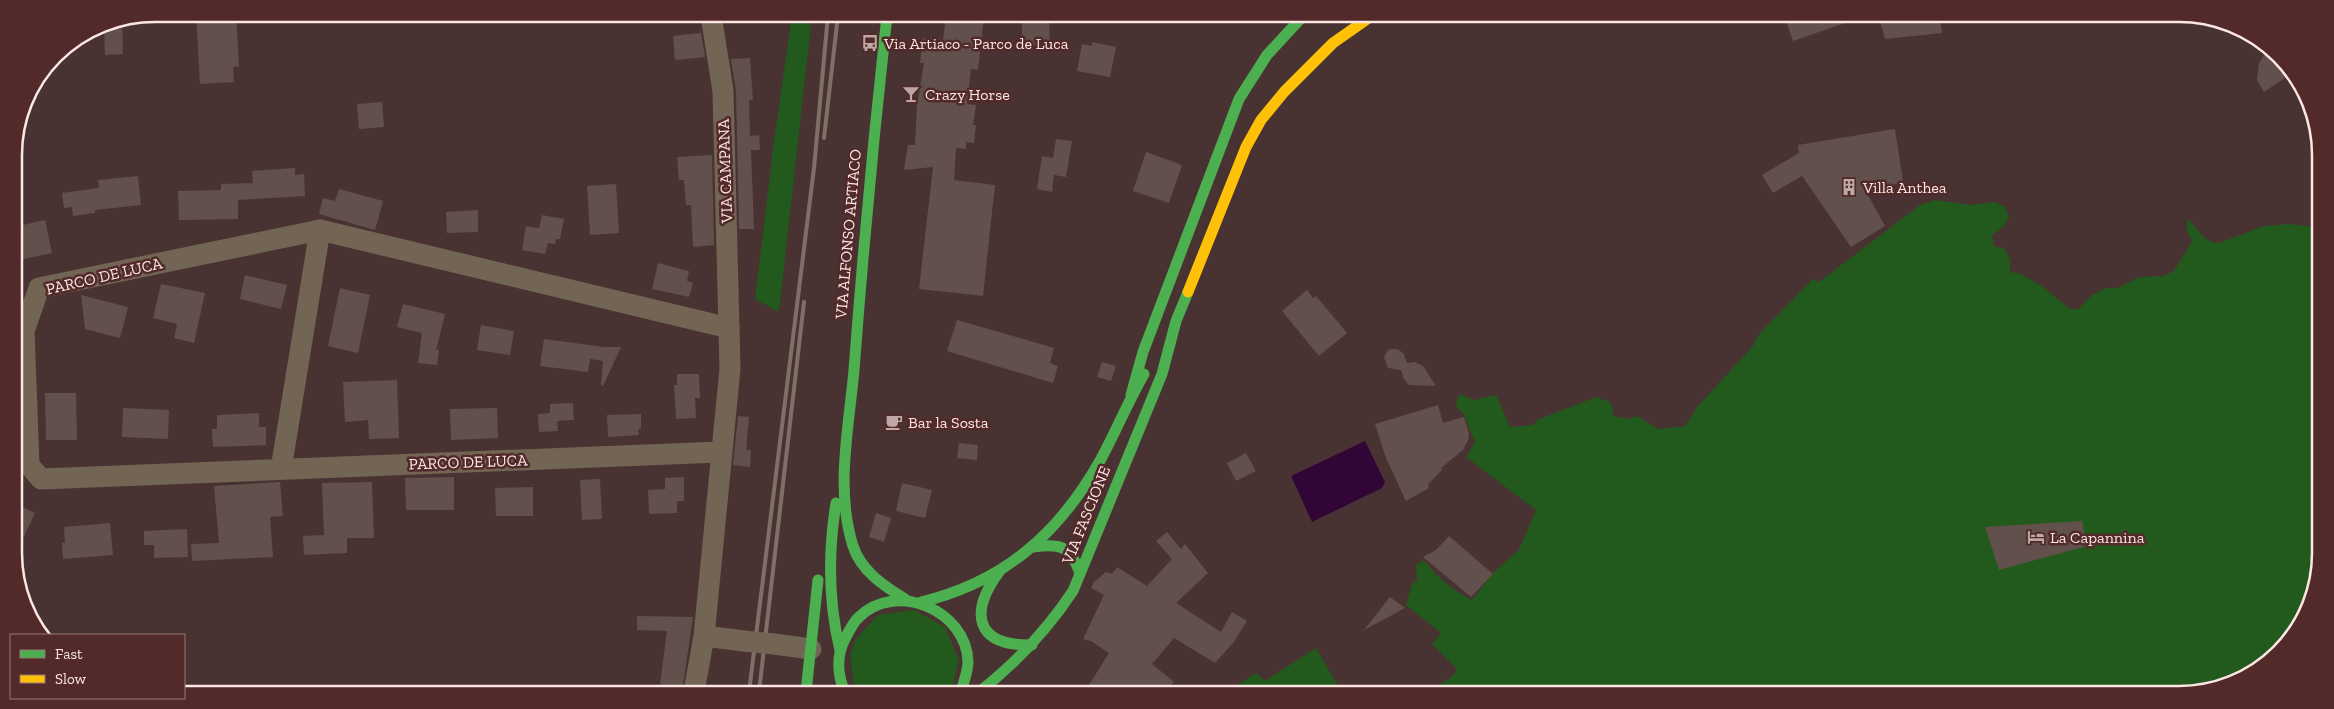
<svg xmlns="http://www.w3.org/2000/svg" width="2334" height="709" viewBox="0 0 2334 709" font-family="'Zilla Slab',serif">
<style>
.green{fill:#22591c}
.water{fill:#320537}
.building{fill:#62504d}
.lines{fill:none;stroke-linecap:round;stroke-linejoin:round}
.street{stroke:#726554;stroke-width:21}
.fast{stroke:#4caf50;stroke-width:11}
.slow{stroke:#ffc107;stroke-width:11}
.rail{stroke:#7e7067;stroke-width:4}
.street-bridge{stroke:#726554;stroke-width:21}
.labels{text-anchor:middle;dominant-baseline:central;stroke-width:5;stroke-linejoin:round;paint-order:stroke}
.poi-label{font-size:16px;fill:#fce7e5;stroke:#522a29;text-anchor:start}
.street-label{font-size:16px;fill:#fce7e5;stroke:#522a29}
.rim{fill:none;stroke:#fce7e5;stroke-width:2.5}
</style>
<rect width="100%" height="100%" fill="#493332"/>
<g class="green">
<polygon points="792,15 812,15 779,312 755,299 774,142"/>
<path d="M1935,200L1970,205L1994,202L2005,207L2009,218L2002,228L1992,235L1994,246L2005,249L2010,260V272L2021,274L2043,287L2070,309H2078L2092,295L2106,288H2118L2139,277L2163,276L2174,271L2192,241L2187,231V219C2199,228 2203,243 2219,243L2264,226L2288,224L2317,227L2315,590L2297,632L2265,666L2188,695L1427,693L1452,677L1457,669L1432,644L1441,633L1406,605L1412,583L1417,582L1416,565L1424,560C1438,579 1452,589 1472,600L1494,572L1519,550L1536,510L1466,457L1475,442L1463,413L1458,409L1456,402L1460,394L1475,400L1496,395L1510,427L1533,425L1537,420L1596,397L1610,402L1613,408V416L1628,419L1637,416L1658,429L1685,426L1698,406L1753,346L1759,334L1813,279L1819,282L1920,205Z"/>
<polygon points="914,610 945,627 959,660 951,692 858,692 854,687 850,655 855,640 878,615"/>
<polygon points="1316,648 1340,689 1346,693 1237,693 1237,685 1256,673 1265,681"/>
</g>
<polygon class="water" points="1365,441 1385,482 1382,488 1312,522 1291,476"/>
<g class="building">
<polygon points="196,14 236,14 239,66 233,67 234,82 200,84"/>
<polygon points="946,16 984,16 978,70 971,69 967,104 976,105 973,125 976,125 974,143 966,142 966,149 956,148 954,180 995,185 983,296 919,289 933,167 904,170 908,145 915,145 917,106 924,63 920,63 923,38 943,40"/>
<polygon points="1022,16 1049,16 1050,44 1022,47"/>
<polygon points="1785,18 1853,18 1854,20 1793,41"/>
<polygon points="1879,18 1940,18 1942,33 1885,39"/>
<polygon points="122,20 123,54 105,55 104,24"/>
<polygon points="701,33 705,57 675,60 673,36"/>
<polygon points="1092,42 1116,47 1110,77 1077,71 1082,44 1092,46"/>
<polygon points="2267,51 2285,62 2291,74 2264,92 2257,80 2259,63"/>
<polygon points="750,58 753,100 749,100 750,136 759,135 760,150 751,150 754,229 739,229 736,91 731,59"/>
<polygon points="382,102 384,127 359,129 357,104"/>
<polygon points="1895,129 1903,181 1868,195 1885,226 1851,247 1802,176 1773,193 1762,175 1799,153 1798,145"/>
<polygon points="1056,139 1072,141 1066,177 1054,175 1052,192 1037,189 1042,156 1053,158"/>
<polygon points="1146,152 1182,165 1169,203 1133,191"/>
<polygon points="712,155 714,245 693,247 691,205 686,205 684,180 679,180 677,157"/>
<polygon points="295,168 295,175 304,174 305,196 238,200 238,219 179,220 178,191 221,190 221,184 253,183 252,171"/>
<polygon points="138,176 141,205 95,210 95,213 73,216 72,207 64,208 62,193 99,188 98,180"/>
<polygon points="616,184 619,233 590,235 587,186"/>
<polygon points="339,189 383,201 375,230 319,214 323,198 335,201"/>
<polygon points="478,210 478,232 447,233 446,212"/>
<polygon points="542,215 564,219 560,239 556,239 555,244 548,243 545,254 522,250 526,226 539,228"/>
<polygon points="45,220 52,253 15,261 14,227"/>
<polygon points="658,263 689,271 687,281 693,283 689,297 652,289"/>
<polygon points="245,275 287,285 281,309 240,299"/>
<polygon points="161,284 205,293 194,343 174,338 177,324 153,318"/>
<polygon points="340,288 370,295 358,353 328,346"/>
<polygon points="1307,290 1313,298 1316,296 1347,333 1319,356 1282,311"/>
<polygon points="81,295 128,307 120,338 85,329"/>
<polygon points="403,304 445,314 436,350 439,350 437,365 418,363 422,333 397,327"/>
<polygon points="957,320 1054,348 1050,363 1058,366 1053,383 947,351"/>
<polygon points="481,325 514,331 510,355 477,350"/>
<polygon points="544,339 604,347 621,347 603,386 601,385 603,361 590,359 588,372 540,366"/>
<polygon points="1392,349 1398,349 1404,354 1407,363 1415,362 1423,366 1436,386 1409,385 1404,379 1401,370 1388,368 1384,357 1388,350"/>
<polygon points="1102,362 1116,366 1111,381 1097,377"/>
<polygon points="677,374 699,374 700,398 695,398 696,418 676,419 674,385 677,385"/>
<polygon points="397,380 399,438 369,439 368,420 345,422 343,382"/>
<polygon points="45,393 76,393 77,440 46,440"/>
<polygon points="573,403 574,420 557,421 558,431 539,432 538,414 550,413 550,404"/>
<polygon points="1438,405 1443,423 1464,417 1469,434 1468,440 1463,450 1441,468 1442,470 1428,484 1429,488 1406,501 1386,458 1375,424"/>
<polygon points="123,408 169,410 168,439 122,437"/>
<polygon points="497,408 498,438 451,440 450,409"/>
<polygon points="259,413 259,427 266,427 266,445 213,447 212,429 217,429 217,415"/>
<polygon points="641,414 641,429 638,429 639,435 608,437 607,415"/>
<polygon points="738,416 749,417 746,450 751,450 750,467 733,465"/>
<polygon points="959,443 978,445 977,460 957,458"/>
<polygon points="1246,453 1256,471 1236,481 1227,463"/>
<polygon points="454,477 454,510 406,510 405,478"/>
<polygon points="684,477 684,501 677,501 677,513 649,514 648,490 665,489 665,478"/>
<polygon points="600,479 602,519 582,520 580,480"/>
<polygon points="280,482 283,516 270,517 273,557 192,561 191,544 219,543 214,486"/>
<polygon points="372,482 374,538 347,538 347,553 304,555 303,536 324,535 322,483"/>
<polygon points="902,483 932,490 925,518 896,511"/>
<polygon points="533,487 533,516 496,516 495,488"/>
<polygon points="16,504 35,513 16,553"/>
<polygon points="876,513 891,518 884,542 869,537"/>
<polygon points="2082,521 2087,546 1999,570 1985,527"/>
<polygon points="110,523 113,555 63,559 62,543 65,543 64,527"/>
<polygon points="187,529 188,557 154,558 154,545 144,545 144,531"/>
<polygon points="1167,532 1181,549 1185,544 1208,573 1176,603 1221,632 1232,612 1247,621 1233,643 1215,663 1174,638 1152,664 1174,682 1164,693 1084,693 1109,653 1091,641 1083,639 1104,595 1091,588 1094,582 1106,572 1112,574 1117,567 1147,586 1172,559 1156,541"/>
<polygon points="1449,536 1493,574 1471,597 1423,557 1436,550"/>
<polygon points="1390,597 1405,608 1364,630"/>
<polygon points="637,616 693,617 682,692 659,692 667,631 637,630"/>
</g>
<g class="lines">
<g class="street">
<polyline points="711,15 723,91 730,369 704,636 744,641"/>
<polyline points="720,452 41,479 29,465 24,331 39,288 320,230 729,328"/>
<polyline points="281,469 320,230"/>
<polyline points="774,644 811,649"/>
<polyline points="694,692 704,636"/>
</g>
<g class="fast">
<path d="M887,15C874,133 863,251 854,370C849,427 835,489 853,546C861,571 884,586 905,599"/>
<polyline points="1131,395 1143,352 1239,99 1267,55 1303,16"/>
<path d="M836,503C828,553 828,601 840,650"/>
<path d="M1033,547C1061,543 1070,546 1080,573"/>
<path d="M999,572C969,613 975,646 1032,645"/>
<path d="M921,602C1004,582 1059,534 1101,459C1116,431 1128,402 1144,374"/>
<polyline points="806,692 818,580"/>
<path d="M845,692C837,675 836,654 846,637C849,631 853,623 858,618C895,580 967,610 968,662C968,672 963,683 961,692"/>
<path d="M979,692C1016,663 1047,630 1073,591L1162,374L1176,321L1188,292"/>
</g>
<polyline class="slow" points="1188,292 1246,147 1261,120 1284,92 1333,43 1370,17"/>
<g class="rail">
<polyline points="824,138 838,15"/>
<polyline points="749,692 814,168 828,15"/>
<polyline points="759,692 804,302"/>
</g>
<polyline class="street-bridge" points="744,641 774,644"/>
</g>
<defs>
<g id="bus-bare" transform="scale(1.35)"><path d="M-5-6H5V4H4V6H2V4H-2V6H-4V4H-5ZM-3.5-4V0h7V-4ZM-3.5 1.2v1.5H-2V1.2ZM2 1.2v1.5H3.5V1.2Z" fill="#bda8a6" stroke="#522a29" stroke-width="2.5" paint-order="stroke"/></g>
<g id="bar-bare" transform="scale(1.35)"><path d="M-6-5H6L.8 .8V4.5H3.5V6h-7V4.5H-.8V.8Z" fill="#bda8a6" stroke="#522a29" stroke-width="2.5" paint-order="stroke"/></g>
<g id="building-bare" transform="scale(1.35)"><path d="M-4-6H4V6H1V3H-1V6H-4ZM-2.5-4.3h1.7v1.8h-1.7ZM.8-4.3h1.7v1.8H.8ZM-2.5-1h1.7V.8h-1.7ZM.8-1h1.7V.8H.8Z" fill="#bda8a6" stroke="#522a29" stroke-width="2.5" paint-order="stroke"/></g>
<g id="cafe-bare" transform="scale(1.35)"><path d="M-5.5-4.5H6V0H3Q3 3.5 0 3.5H-2.5Q-5.5 3.5-5.5 0ZM3-3.2v2h1.7v-2ZM-6 4.5H4V6H-6Z" fill="#bda8a6" stroke="#522a29" stroke-width="2.5" paint-order="stroke"/></g>
<g id="hotel-bare" transform="scale(1.35)"><path d="M-6-4.5h1.5V1H6V5H4.5V3h-9V5H-6ZM-4 0a1.8 1.8 0 1 1 3.6 0ZM.5 0V-2.5h3Q6-2.5 6 0Z" fill="#bda8a6" stroke="#522a29" stroke-width="2.5" paint-order="stroke"/></g>
</defs>
<g fill-rule="evenodd">
<use href="#bus-bare" x="870" y="43"/>
<use href="#bar-bare" x="911" y="94"/>
<use href="#building-bare" x="1849" y="187"/>
<use href="#cafe-bare" x="894" y="422"/>
<use href="#hotel-bare" x="2036" y="537"/>
</g>
<g class="labels">
<g class="poi-label">
<text x="884" y="43">Via Artiaco - Parco de Luca</text>
<text x="925" y="94">Crazy Horse</text>
<text x="1863" y="187">Villa Anthea</text>
<text x="908" y="422">Bar la Sosta</text>
<text x="2050" y="537">La Capannina</text>
</g>
<g class="street-label">
<text transform="translate(725 171) rotate(-92)">VIA CAMPANA</text>
<text transform="translate(848 234) rotate(-85)">VIA ALFONSO ARTIACO</text>
<text transform="translate(104 276) rotate(-13)">PARCO DE LUCA</text>
<text transform="translate(468 462) rotate(-2)">PARCO DE LUCA</text>
<text transform="translate(1086 515) rotate(-68)">VIA FASCIONE</text>
</g>
</g>
<path d="M0 0H2334V709H0ZM155 22H2179A133 133 0 0 1 2312 155V553A133 133 0 0 1 2179 686H155A133 133 0 0 1 22 553V155A133 133 0 0 1 155 22Z" fill="#522a29" fill-rule="evenodd"/>
<path class="rim" d="M155 22H2179A133 133 0 0 1 2312 155V553A133 133 0 0 1 2179 686H155A133 133 0 0 1 22 553V155A133 133 0 0 1 155 22Z"/>
<rect x="10" y="634" width="175" height="65" fill="#522a29" stroke="#967674"/>
<rect x="20" y="650" width="25" height="8" fill="#4caf50" stroke="#967674"/>
<text x="55" y="659" font-size="15" fill="#fce7e5">Fast</text>
<rect x="20" y="675" width="25" height="8" fill="#ffc107" stroke="#967674"/>
<text x="55" y="684" font-size="15" fill="#fce7e5">Slow</text>
</svg>
